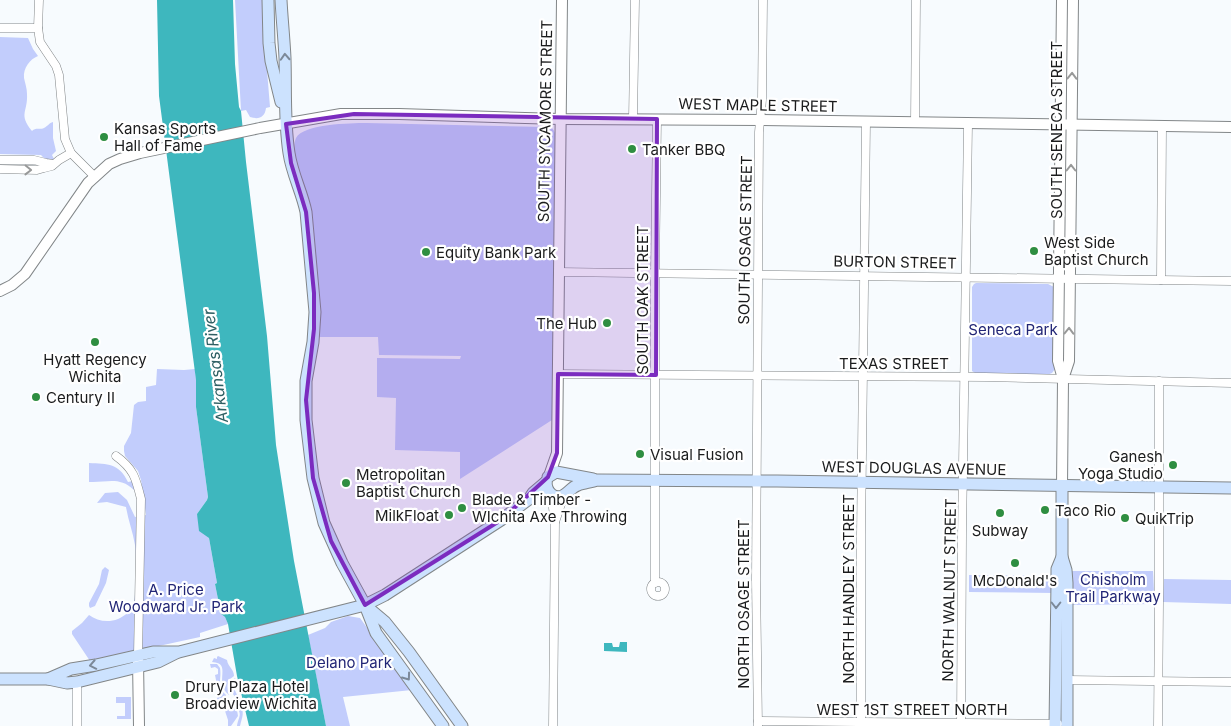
<svg xmlns="http://www.w3.org/2000/svg" width="1231" height="726" viewBox="0 0 1231 726" font-family="Inter,sans-serif">
<style>
.green{fill:#c2cdfc}
.water{fill:#3eb7be}
.lines{fill:none;stroke-linecap:round;stroke-linejoin:round}
.minor-casing{stroke:#828688;stroke-width:9}
.tertiary-casing{stroke:#828688;stroke-width:12}
.secondary-casing{stroke:#828688;stroke-width:13}
.minor{stroke:#fff;stroke-width:8}
.tertiary{stroke:#fff;stroke-width:10}
.secondary{stroke:#cce2fe;stroke-width:11}
.oneway{stroke:#7c8999}
.oneway2{stroke:#989999}
.marked{fill:#7b2cbf;fill-opacity:0.2;stroke:#7b2cbf;stroke-width:4;stroke-linejoin:round}
.poi-dot{fill:#2f8e41;stroke:#fff;stroke-width:2}
.labels{text-anchor:middle;dominant-baseline:central;stroke-width:4.5;stroke-linejoin:round;paint-order:stroke}
.street-label{font-size:15px;fill:#1b1c1d;stroke:#fff}
.poi-label{font-size:15px;fill:#1b1c1d;stroke:#fff;text-anchor:start}
.park-label{font-size:15px;fill:#222676;stroke:#fff}
.water-label{font-size:16px;font-style:italic;fill:#2f6064;stroke:#fff}
</style>
<rect width="100%" height="100%" fill="#f7fbfe"/>
<g class="green">
<path d="M235,0H264L265,46L270,107L266,108C265,117 259,120 250,117L246,110L241,111Z"/>
<path d="M0,37L28,38L33,49L38,56C30,59 23,68 24,78C25,83 27,88 27,94C28,112 18,114 32,131C36,127 39,130 44,128C48,126 49,123 53,122V138L56,151L52,155L54,159L49,161L46,160L41,155L0,154Z"/>
<path d="M366,123L547,127C551,127 553,128 555,133L552,420L460,479V452L395,450L396,398L377,397V358L460,359L461,356L379,355L378,337H318L297,169C296,160 292,147 296,138C303,124 351,123 366,123Z"/>
<polygon points="976,283 1048,284 1054,287 1055,290 1055,369 1052,373 1047,375 975,373 972,371 972,287 974,284"/>
<path d="M157,369L184,370L195,369L196,380V407L208,497L207,500L197,514L209,538L217,583L215,584L221,614L225,617L228,624L200,633V637L90,661L72,634V631L82,623L89,615C97,621 108,623 118,619C125,616 131,611 134,603C136,596 137,553 135,545C133,532 128,520 126,507L107,502L97,503L105,493L118,492L127,500L135,517L146,515L141,480L138,471L125,456L124,451V446L131,433L134,405L138,402L146,401V387L156,385Z"/>
<path d="M89,463C108,464 119,463 128,482L133,481L136,490H134C119,476 107,483 89,482Z"/>
<polygon points="105,567 109,570 106,583 95,606 90,608 89,606 89,603 99,584 102,570"/>
<polygon points="1072,571 1153,571 1154,592 1153,604 1073,605"/>
<polygon points="969,575 1053,576 1053,593 969,592"/>
<polygon points="1164,579 1231,580 1231,604 1163,602"/>
<polygon points="348,616 360,618 412,690 343,697 350,726 326,726 308,635 325,628 331,622"/>
<path d="M218,656L227,660C228,667 234,669 234,676C226,681 227,687 229,695C213,682 233,663 212,662L214,658L217,659V657Z"/>
<path d="M210,664H217L220,668C222,680 216,685 226,695V697H223L221,700H216L219,695L215,675L218,674V669L215,667L211,668Z"/>
<path d="M235,678L236,680C230,690 240,693 238,703C246,711 242,717 240,726H237C239,715 243,715 235,705L237,699C231,691 224,686 235,678Z"/>
<polygon points="116,697 131,697 131,719 117,719 117,716 125,716 125,703 116,703"/>
<polygon points="232,706 237,710 238,716 231,726 228,726 228,720 225,711"/>
</g>
<g class="water">
<polygon points="157,0 233,0 235,64 239,107 241,111 246,162 267,336 276,445 294,561 326,726 249,726 237,676 228,624 225,617 221,614 215,584 217,583 209,538 199,531 197,514 207,500 208,497 196,407 196,380 159,96"/>
<polygon points="620,642 627,642 627,652 604,651 604,643 612,643 613,647 619,647"/>
</g>
<g class="lines">
<g class="minor-casing">
<g id="minor">
<polyline points="39,0 38,28 40,42 56,66 59,75 65,139 71,153 95,177"/>
<polyline points="0,28 38,28"/>
<polyline points="633,119 635,0"/>
<polyline points="915,123 916,0"/>
<polyline points="0,160 34,160 46,163 53,164"/>
<polyline points="0,169 37,170 44,168 52,166 59,160 71,153"/>
<polyline points="558,272 1231,281"/>
<polyline points="1161,280 1162,126"/>
<polyline points="558,374 985,377 1231,383"/>
<path d="M116,456C134,469 136,479 141,499L138,655"/>
<polyline points="551,494 555,522 553,726"/>
<polyline points="555,522 564,495"/>
<circle cx="658" cy="589" r="7"/>
<polyline points="655,583 655,273 657,119"/>
<polyline points="1067,680 1231,682"/>
<polyline points="77,682 77,726"/>
<polyline points="758,721 1058,724"/>
<polyline points="758,726 756,580 759,132 762,100 763,0"/>
<polyline points="861,726 861,535 866,122"/>
<polyline points="961,726 962,535 968,124"/>
<polyline points="1158,726 1159,603 1159,381"/>
</g>
</g>
<g class="tertiary-casing">
<g id="tertiary">
<polyline points="1062,0 1058,361 1063,379 1062,486"/>
<polyline points="0,291 12,285 25,274 88,183 109,164 120,159 140,153 260,128 341,114 399,114 560,119 761,120 1231,127"/>
<polyline points="1063,379 1069,361 1073,0"/>
<polyline points="549,476 557,453 562,0"/>
<polyline points="138,660 139,726"/>
</g>
</g>
<g class="secondary-casing">
<g id="secondary">
<polyline points="268,0 269,43 271,61 281,102"/>
<path d="M281,0C282,19 284,38 285,58C286,90 284,122 289,153C292,174 302,192 306,212L315,312L313,342L306,381V420L313,478L324,523L342,563L365,605L376,633L443,726"/>
<polyline points="548,477 556,472 593,479"/>
<path d="M546,482C546,491 554,501 564,495C569,492 572,487 578,485C584,483 591,482 597,480L777,481L1231,488"/>
<polyline points="1062,486 1062,557 1066,570 1067,583 1067,726"/>
<polyline points="366,606 385,622 409,652 462,726"/>
<polyline points="0,679 48,679 67,683 77,682 158,662 176,653"/>
<polyline points="48,679 71,669 96,665 153,652 179,652 365,605 385,595 501,520 529,499 533,493 546,482"/>
<polyline points="1055,726 1057,582 1057,569 1062,557"/>
</g>
</g>
<use href="#minor" class="minor"/>
<use href="#tertiary" class="tertiary"/>
<use href="#secondary" class="secondary"/>
</g>
<defs><path id="oneway-chevron" d="M-2-3.5L2.5 0L-2 3.5" fill="none" stroke-width="1.6" stroke-linecap="round" stroke-linejoin="round" transform="scale(1.25)"/></defs>
<g class="oneway">
<use href="#oneway-chevron" transform="translate(285 57) rotate(-93)"/>
<use href="#oneway-chevron" transform="translate(1056 605) rotate(90)"/>
<use href="#oneway-chevron" transform="translate(93 665) rotate(169)"/>
<use href="#oneway-chevron" transform="translate(407 677) rotate(54)"/>
</g>
<g class="oneway2">
<use href="#oneway-chevron" transform="translate(1072 76) rotate(-89)"/>
<use href="#oneway-chevron" transform="translate(1071 168) rotate(-90)"/>
<use href="#oneway-chevron" transform="translate(28 170) rotate(1)"/>
<use href="#oneway-chevron" transform="translate(1069 331) rotate(-89)"/>
</g>
<path class="marked" d="M354,114L657,119L656,375L558,374L557,453L548,477L501,520L365,605L331,541L313,478L306,400L314,329V293L306,212L291,163L286,124Z"/>
<g class="poi-dot">
<circle cx="104" cy="137" r="5"/>
<circle cx="632" cy="149" r="5"/>
<circle cx="1034" cy="251" r="5"/>
<circle cx="426" cy="252" r="5"/>
<circle cx="607" cy="323" r="5"/>
<circle cx="95" cy="342" r="5"/>
<circle cx="36" cy="397" r="5"/>
<circle cx="640" cy="454" r="5"/>
<circle cx="1173" cy="465" r="5"/>
<circle cx="346" cy="483" r="5"/>
<circle cx="462" cy="508" r="5"/>
<circle cx="1045" cy="510" r="5"/>
<circle cx="1000" cy="513" r="5"/>
<circle cx="449" cy="515" r="5"/>
<circle cx="1125" cy="518" r="5"/>
<circle cx="1015" cy="563" r="5"/>
<circle cx="175" cy="695" r="5"/>
</g>
<g class="labels">
<g class="street-label">
<text transform="translate(758 105) rotate(1)">WEST MAPLE STREET</text>
<text transform="translate(545 121) rotate(-89)">SOUTH SYCAMORE STREET</text>
<text transform="translate(1056 130) rotate(-90)">SOUTH SENECA STREET</text>
<text transform="translate(745 240) rotate(-89)">SOUTH OSAGE STREET</text>
<text transform="translate(895 262) rotate(1)">BURTON STREET</text>
<text transform="translate(642 300) rotate(-90)">SOUTH OAK STREET</text>
<text x="894" y="363">TEXAS STREET</text>
<text transform="translate(914 468) rotate(1)">WEST DOUGLAS AVENUE</text>
<text transform="translate(848 589) rotate(-90)">NORTH HANDLEY STREET</text>
<text transform="translate(949 590) rotate(-89)">NORTH WALNUT STREET</text>
<text transform="translate(743 604) rotate(-90)">NORTH OSAGE STREET</text>
<text x="912" y="709">WEST 1ST STREET NORTH</text>
</g>
<g class="poi-label">
<text x="114" y="128">Kansas Sports<tspan x="114" dy="17">Hall of Fame</tspan></text>
<text x="642" y="149">Tanker BBQ</text>
<text x="1044" y="242">West Side<tspan x="1044" dy="17">Baptist Church</tspan></text>
<text x="436" y="252">Equity Bank Park</text>
<text x="597" y="323" text-anchor="end">The Hub</text>
<text x="95" y="359" text-anchor="middle">Hyatt Regency<tspan x="95" dy="17">Wichita</tspan></text>
<text x="46" y="397">Century II</text>
<text x="650" y="454">Visual Fusion</text>
<text x="1163" y="456" text-anchor="end">Ganesh<tspan x="1163" dy="17">Yoga Studio</tspan></text>
<text x="356" y="474">Metropolitan<tspan x="356" dy="17">Baptist Church</tspan></text>
<text x="472" y="499">Blade &amp; Timber -<tspan x="472" dy="17">WIchita Axe Throwing</tspan></text>
<text x="1055" y="510">Taco Rio</text>
<text x="439" y="515" text-anchor="end">MilkFloat</text>
<text x="1135" y="518">QuikTrip</text>
<text x="1000" y="530" text-anchor="middle">Subway</text>
<text x="1015" y="580" text-anchor="middle">McDonald's</text>
<text x="185" y="686">Drury Plaza Hotel<tspan x="185" dy="17">Broadview Wichita</tspan></text>
</g>
<g class="park-label">
<text x="1013" y="329">Seneca Park</text>
<text x="1113" y="579">Chisholm<tspan x="1113" dy="17">Trail Parkway</tspan></text>
<text x="176" y="589">A. Price<tspan x="176" dy="17">Woodward Jr. Park</tspan></text>
<text x="349" y="662">Delano Park</text>
</g>
<g class="water-label">
<text transform="translate(215 366) rotate(-97)">Arkansas River</text>
</g>
</g>
</svg>
